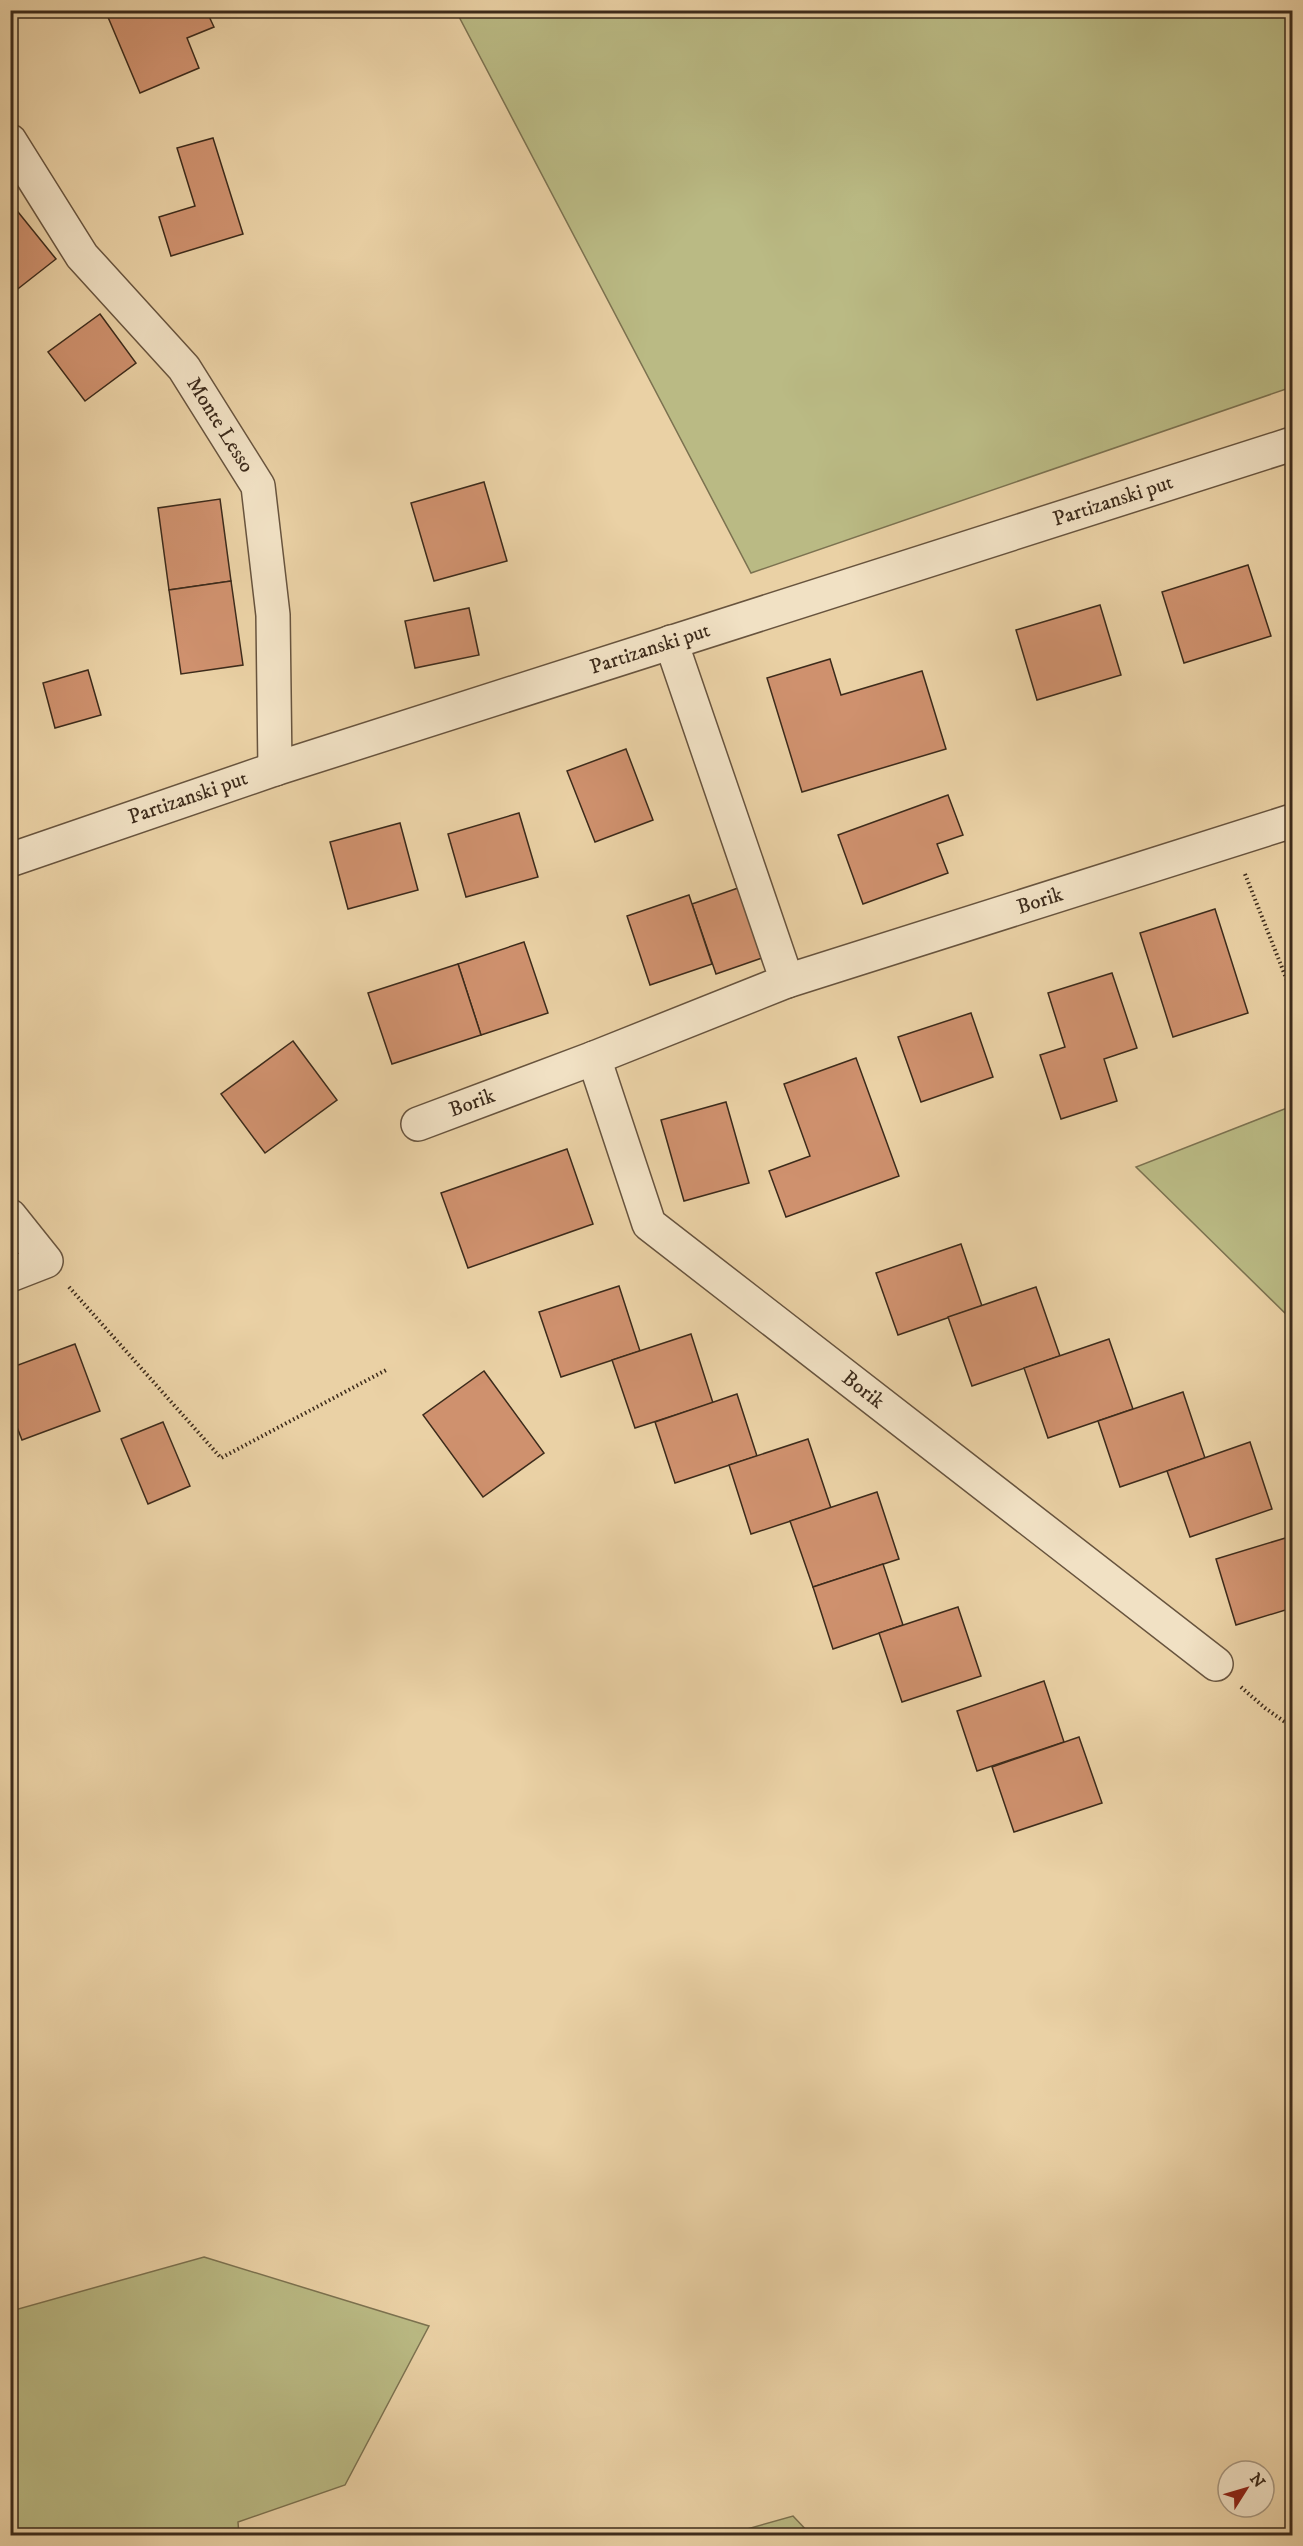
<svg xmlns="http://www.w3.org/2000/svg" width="1303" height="2546" viewBox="0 0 1303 2546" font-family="'IM FELL DW Pica',serif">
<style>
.green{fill:#baba84;stroke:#7c7250;stroke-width:1.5}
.building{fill:#cf916e;stroke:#3d2b1b;stroke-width:1.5}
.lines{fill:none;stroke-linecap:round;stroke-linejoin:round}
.minor-casing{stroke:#68543e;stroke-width:36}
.tertiary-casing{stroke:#68543e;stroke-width:36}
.path{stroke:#3d2b1b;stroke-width:4;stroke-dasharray:1.5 3;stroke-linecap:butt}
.minor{stroke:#f1e1c4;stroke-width:33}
.tertiary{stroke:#f1e1c4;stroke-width:33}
.labels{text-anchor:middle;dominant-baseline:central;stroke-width:4.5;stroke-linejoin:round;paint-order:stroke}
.street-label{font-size:21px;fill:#3d2b1b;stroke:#f1e1c4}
</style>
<rect width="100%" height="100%" fill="#ead1a5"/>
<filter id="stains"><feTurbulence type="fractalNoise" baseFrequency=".00333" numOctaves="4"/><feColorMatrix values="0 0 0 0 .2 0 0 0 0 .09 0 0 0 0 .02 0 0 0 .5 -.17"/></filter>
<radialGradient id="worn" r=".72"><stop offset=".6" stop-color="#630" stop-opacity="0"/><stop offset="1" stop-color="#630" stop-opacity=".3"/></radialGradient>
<g class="green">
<polygon points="456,11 1292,11 1292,387 751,573"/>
<polygon points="1292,1106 1292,1320 1136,1167"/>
<polygon points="204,2257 429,2326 345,2485 238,2522 239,2535 11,2535 11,2311"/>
<polygon points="793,2516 811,2535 726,2535"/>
</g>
<g class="building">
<polygon points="105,10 206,10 214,27 187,38 199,68 140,93"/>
<polygon points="213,138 243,234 171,256 159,217 195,206 177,148"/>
<polygon points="10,202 56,259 10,295"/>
<polygon points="100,314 136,363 85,401 48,352"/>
<polygon points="484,482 507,561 434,581 411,503"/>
<polygon points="220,499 231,581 169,590 158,508"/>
<polygon points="1248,565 1271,636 1184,663 1162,592"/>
<polygon points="231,581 243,665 181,674 169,590"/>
<polygon points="1100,605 1121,675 1037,700 1016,630"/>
<polygon points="469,608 479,655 415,668 405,621"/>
<polygon points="830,659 841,695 922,671 946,749 802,792 767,678"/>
<polygon points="88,670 101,715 55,728 43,683"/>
<polygon points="626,749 653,820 595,842 567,771"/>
<polygon points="948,795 963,835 937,844 948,873 863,904 838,835"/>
<polygon points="519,813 538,877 466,897 448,834"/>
<polygon points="400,823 418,890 348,909 330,842"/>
<polygon points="738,888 762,958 716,974 692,904"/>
<polygon points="689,895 712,964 650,985 627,916"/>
<polygon points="1215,909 1248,1013 1173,1037 1140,933"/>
<polygon points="524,942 548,1013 481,1035 458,964"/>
<polygon points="458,964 481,1035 392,1064 368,993"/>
<polygon points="1112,973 1137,1048 1104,1059 1117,1101 1061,1119 1040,1055 1065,1047 1048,993"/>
<polygon points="971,1013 993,1077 921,1102 898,1037"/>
<polygon points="293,1041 337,1100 265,1153 221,1094"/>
<polygon points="856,1058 899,1176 786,1217 769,1171 810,1156 784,1084"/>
<polygon points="726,1102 749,1183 684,1201 661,1120"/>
<polygon points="567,1149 593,1224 468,1268 441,1193"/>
<polygon points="961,1244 982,1306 898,1335 876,1273"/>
<polygon points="619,1286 640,1351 561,1377 539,1312"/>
<polygon points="1036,1287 1060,1356 972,1386 948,1317"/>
<polygon points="691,1334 713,1403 635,1428 612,1360"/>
<polygon points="1109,1339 1133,1409 1048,1438 1024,1368"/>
<polygon points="75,1344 100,1411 22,1440 10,1409 10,1368"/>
<polygon points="484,1371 544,1453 483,1497 423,1415"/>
<polygon points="1183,1392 1205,1458 1120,1487 1098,1421"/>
<polygon points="737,1394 757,1456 675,1483 655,1422"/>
<polygon points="163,1422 190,1486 148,1504 121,1439"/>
<polygon points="808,1439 831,1508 751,1534 729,1465"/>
<polygon points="1250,1442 1272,1509 1190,1537 1167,1471"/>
<polygon points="877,1492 899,1559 813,1587 790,1521"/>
<polygon points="1292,1536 1292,1608 1236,1625 1216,1559"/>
<polygon points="883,1564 903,1625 833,1649 813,1587"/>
<polygon points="958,1607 981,1676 902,1702 879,1633"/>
<polygon points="1044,1681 1064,1742 977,1771 957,1711"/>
<polygon points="1079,1737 1102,1803 1014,1832 992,1767"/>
</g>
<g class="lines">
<g class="minor-casing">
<g id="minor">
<polyline points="10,141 82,256 184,368 258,486 273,615 275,769"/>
<polyline points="787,981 1292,821"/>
<polyline points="594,1058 649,1224 1216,1664"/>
<polyline points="418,1124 594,1058 787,981 671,642"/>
<polyline points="10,1216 46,1261 10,1275"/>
</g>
</g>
<g class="tertiary-casing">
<polyline id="tertiary" points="10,860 275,769 1292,444"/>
</g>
<g class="path">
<polyline points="1245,874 1292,993"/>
<polyline points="69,1287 221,1458 388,1369"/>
<polyline points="1241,1687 1265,1708 1292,1727"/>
</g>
<use href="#minor" class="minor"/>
<use href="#tertiary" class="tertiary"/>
</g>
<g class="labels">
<g class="street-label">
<text transform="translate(220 425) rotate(58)">Monte Lesso</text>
<text transform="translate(1113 501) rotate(-18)">Partizanski put</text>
<text transform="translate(650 649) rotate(-18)">Partizanski put</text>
<text transform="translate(188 798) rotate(-19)">Partizanski put</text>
<text transform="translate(1040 901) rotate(-18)">Borik</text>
<text transform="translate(472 1103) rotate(-20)">Borik</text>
<text transform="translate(863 1390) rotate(38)">Borik</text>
</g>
</g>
<rect width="1303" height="2546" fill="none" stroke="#ead1a5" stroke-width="36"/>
<rect x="12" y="12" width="1279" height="2522" fill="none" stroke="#3d2b1b" stroke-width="3"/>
<rect x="18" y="18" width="1267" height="2510" fill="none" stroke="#3d2b1b" stroke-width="1.5"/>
<g transform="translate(1246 2489) rotate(53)"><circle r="28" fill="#f1e1c4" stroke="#a99880" stroke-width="1.5"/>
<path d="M0-4.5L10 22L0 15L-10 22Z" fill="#8f2418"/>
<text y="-9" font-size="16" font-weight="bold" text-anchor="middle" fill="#3d2b1b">N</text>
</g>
<rect width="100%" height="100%" filter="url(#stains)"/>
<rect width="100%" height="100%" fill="url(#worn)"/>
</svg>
